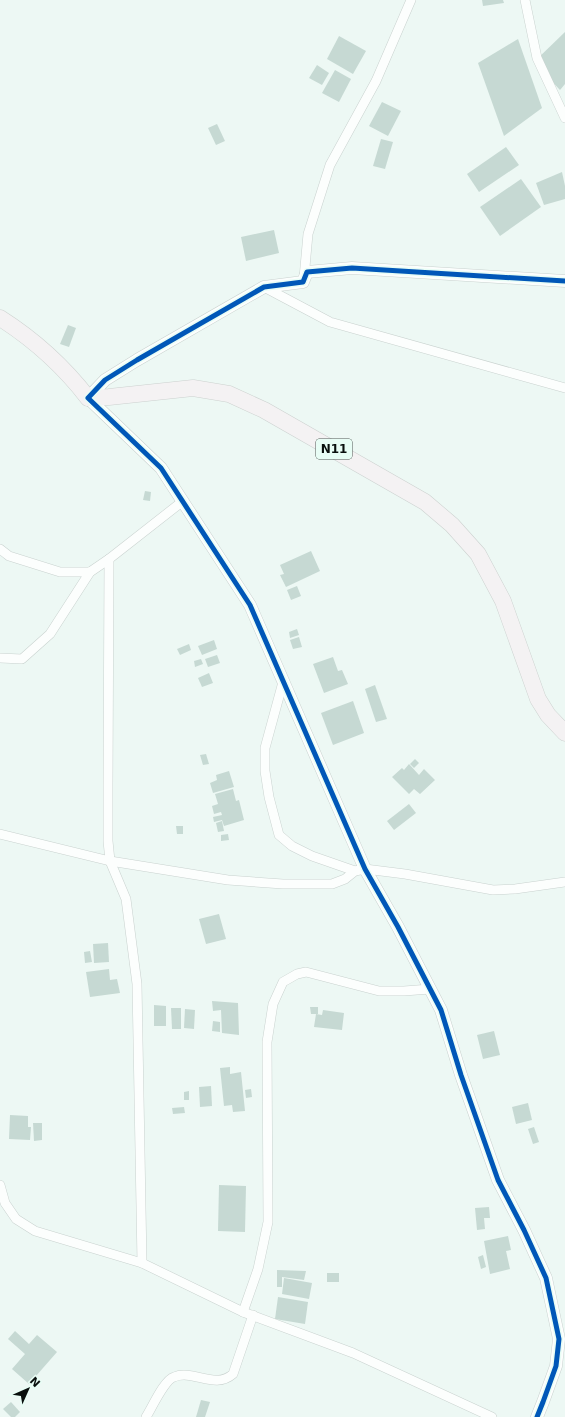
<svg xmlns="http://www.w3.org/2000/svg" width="565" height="1417" viewBox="0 0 565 1417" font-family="'DejaVu Sans',sans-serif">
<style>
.building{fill:#c6d9d3}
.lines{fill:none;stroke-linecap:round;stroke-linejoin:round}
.minor-casing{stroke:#c9d2cf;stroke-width:10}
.tertiary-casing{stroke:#c9d2cf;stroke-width:13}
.trunk-casing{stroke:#ccd1cf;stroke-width:17}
.minor{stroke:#fcfefd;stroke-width:9}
.tertiary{stroke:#fcfefd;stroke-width:12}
.trunk{stroke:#f4f2f3;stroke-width:16}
.cycleway-casing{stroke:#e8fdf5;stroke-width:8}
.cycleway{stroke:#0057b8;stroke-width:5}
.labels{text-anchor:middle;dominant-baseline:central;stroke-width:3;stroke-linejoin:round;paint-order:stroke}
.shield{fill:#e8fdf5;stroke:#4c5653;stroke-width:1}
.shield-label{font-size:12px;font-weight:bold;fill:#090f0d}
</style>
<rect width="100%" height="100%" fill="#edf8f4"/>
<g class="building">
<polygon points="482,0 503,0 504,3 483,6"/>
<polygon points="565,32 565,84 560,90 534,62"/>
<polygon points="339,36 366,51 353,74 327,59"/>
<polygon points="518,39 542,108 504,136 478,63"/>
<polygon points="317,65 329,73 322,85 309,78"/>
<polygon points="335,70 351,79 339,102 322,93"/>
<polygon points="382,102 401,111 388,136 369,126"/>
<polygon points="217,124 225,141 216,145 208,128"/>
<polygon points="381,139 393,142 385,169 373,166"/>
<polygon points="506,147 519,165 479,192 467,174"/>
<polygon points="562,172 565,186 565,199 544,205 536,183"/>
<polygon points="521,179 541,207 500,236 480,207"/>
<polygon points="274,230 279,253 246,261 241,237"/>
<polygon points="68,325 76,328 69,347 60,344"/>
<polygon points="145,491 151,492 150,501 143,500"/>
<polygon points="311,551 320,571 286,587 280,575 284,574 280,565"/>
<polygon points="297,586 301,596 291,600 287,590"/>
<polygon points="297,629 299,635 290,638 289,632"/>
<polygon points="299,637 302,647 293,649 290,640"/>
<polygon points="214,640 217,649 202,655 198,646"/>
<polygon points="189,644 191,650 180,655 177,649"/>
<polygon points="217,655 220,663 208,667 205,659"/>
<polygon points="333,657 338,671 342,670 348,684 324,693 313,664"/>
<polygon points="201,659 203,664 195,667 194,661"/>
<polygon points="209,673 213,683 202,687 198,678"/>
<polygon points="375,685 387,719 376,722 365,689"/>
<polygon points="353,701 364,733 333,745 321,713"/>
<polygon points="206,754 209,764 203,765 200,755"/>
<polygon points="415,759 419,763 414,768 410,764"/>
<polygon points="409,764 419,775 424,769 435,780 420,794 414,789 409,794 392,777 402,768 404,770"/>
<polygon points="229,771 234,787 213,793 210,783 217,780 216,775"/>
<polygon points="233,789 236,801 239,800 244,820 224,826 222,820 214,822 213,817 222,815 221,812 214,814 212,806 218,804 215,794"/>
<polygon points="409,804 416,813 394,830 387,821"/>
<polygon points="222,821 224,831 218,832 216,823"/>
<polygon points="176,826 183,826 183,834 177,834"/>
<polygon points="228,834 229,840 221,841 221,835"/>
<polygon points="219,914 226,939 206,944 199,919"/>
<polygon points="108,943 109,962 94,963 93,944"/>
<polygon points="90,951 92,962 85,963 84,952"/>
<polygon points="109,969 110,980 117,979 120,993 90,997 86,972"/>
<polygon points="212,1001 238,1003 239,1035 222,1033 221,1010 213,1011"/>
<polygon points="154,1005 166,1006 166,1026 154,1026"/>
<polygon points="310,1007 318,1007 318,1014 311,1014"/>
<polygon points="171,1008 181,1008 181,1029 172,1029"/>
<polygon points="185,1009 195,1010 194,1029 184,1028"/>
<polygon points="323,1010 344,1013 342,1030 314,1027 316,1014 322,1015"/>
<polygon points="213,1021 220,1022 220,1032 212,1031"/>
<polygon points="494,1031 500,1055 483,1059 477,1035"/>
<polygon points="230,1067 230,1074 241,1072 245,1111 233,1112 232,1105 224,1106 220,1068"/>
<polygon points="211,1086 212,1106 200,1107 199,1087"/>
<polygon points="251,1089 252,1097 246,1098 245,1090"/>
<polygon points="189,1091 189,1100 184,1100 184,1092"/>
<polygon points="528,1103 532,1120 516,1124 512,1107"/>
<polygon points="184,1107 185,1113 173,1114 172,1108"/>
<polygon points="10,1115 28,1116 28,1127 31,1127 30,1140 9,1139"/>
<polygon points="33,1123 42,1123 42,1140 34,1141"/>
<polygon points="534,1127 539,1142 533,1144 528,1129"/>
<polygon points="219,1185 246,1186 245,1232 218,1231"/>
<polygon points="489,1207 490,1218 484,1218 485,1229 477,1230 475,1208"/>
<polygon points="508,1236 511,1250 506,1251 510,1269 490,1274 484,1241"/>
<polygon points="483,1255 486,1267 481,1269 478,1257"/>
<polygon points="277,1270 306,1271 304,1280 282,1277 282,1287 277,1287"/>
<rect x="327" y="1273" width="12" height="9"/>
<polygon points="284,1278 312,1283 309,1299 282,1294"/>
<polygon points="278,1297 308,1302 305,1324 275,1319"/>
<polygon points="15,1331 29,1344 37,1335 57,1352 29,1384 12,1369 25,1354 8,1339"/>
<polygon points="201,1400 210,1402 205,1417 196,1417"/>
<polygon points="11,1402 20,1412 15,1417 11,1417 3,1409"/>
</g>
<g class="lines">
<g class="minor-casing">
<g id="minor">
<polyline points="525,0 537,58 565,118"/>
<polyline points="304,278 308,234 330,165 376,81 411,0"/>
<polyline points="264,287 330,322 565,388"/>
<polyline points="0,549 9,556 60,572 90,572"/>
<polyline points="0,658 22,659 50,634 90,572 109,559"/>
<polyline points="283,682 265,748 265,771 269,797 279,835 292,846 312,856 355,871"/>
<polyline points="0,834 110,861 108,841 108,788 109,559 183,501"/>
<polyline points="110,861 228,880 283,884 332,884 345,879 355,871 365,869 405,874 493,890 515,889 565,882"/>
<polyline points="110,861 126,899 137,984 142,1263"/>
<polyline points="0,1185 5,1203 16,1219 35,1231 142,1263 243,1312 353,1353 492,1417"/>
<polyline points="243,1312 258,1269 268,1222 267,1042 273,1004 283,982 297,974 306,972 379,991 404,991 430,989"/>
<path d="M146,1417C152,1408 164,1380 174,1377C193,1369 215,1390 233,1374L253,1315"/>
</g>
</g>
<g class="tertiary-casing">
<polyline id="tertiary" points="537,1417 543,1402 556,1366 559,1339 546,1278 524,1230 498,1180 461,1075 441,1010 398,927 365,869 250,605 161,468 88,398 105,380 137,360 264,287 303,282 307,272 352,268 565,281"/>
</g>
<g class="trunk-casing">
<path id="trunk" d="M0,318C33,339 64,367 88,398L109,397L193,388L229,394L264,410L425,502L452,525L478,554L503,601L538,699L548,715L565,733"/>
</g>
<use href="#minor" class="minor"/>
<use href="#tertiary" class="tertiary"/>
<use href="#trunk" class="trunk"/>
<g class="cycleway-casing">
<polyline id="cycleway" points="537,1417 543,1402 556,1366 559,1339 546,1278 524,1230 498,1180 461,1075 441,1010 398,927 365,869 250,605 161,468 88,398 105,380 137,360 264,287 303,282 307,272 352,268 565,281"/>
</g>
<use href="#cycleway" class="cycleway"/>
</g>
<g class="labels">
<rect class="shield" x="316" y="439" width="36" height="20" rx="3"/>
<g class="shield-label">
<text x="334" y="449">N11</text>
</g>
</g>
<g transform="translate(28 1389) rotate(45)" stroke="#e8fdf5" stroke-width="3" paint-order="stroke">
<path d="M0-3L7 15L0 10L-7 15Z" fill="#090f0d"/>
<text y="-6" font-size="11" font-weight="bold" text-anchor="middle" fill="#090f0d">N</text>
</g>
</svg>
